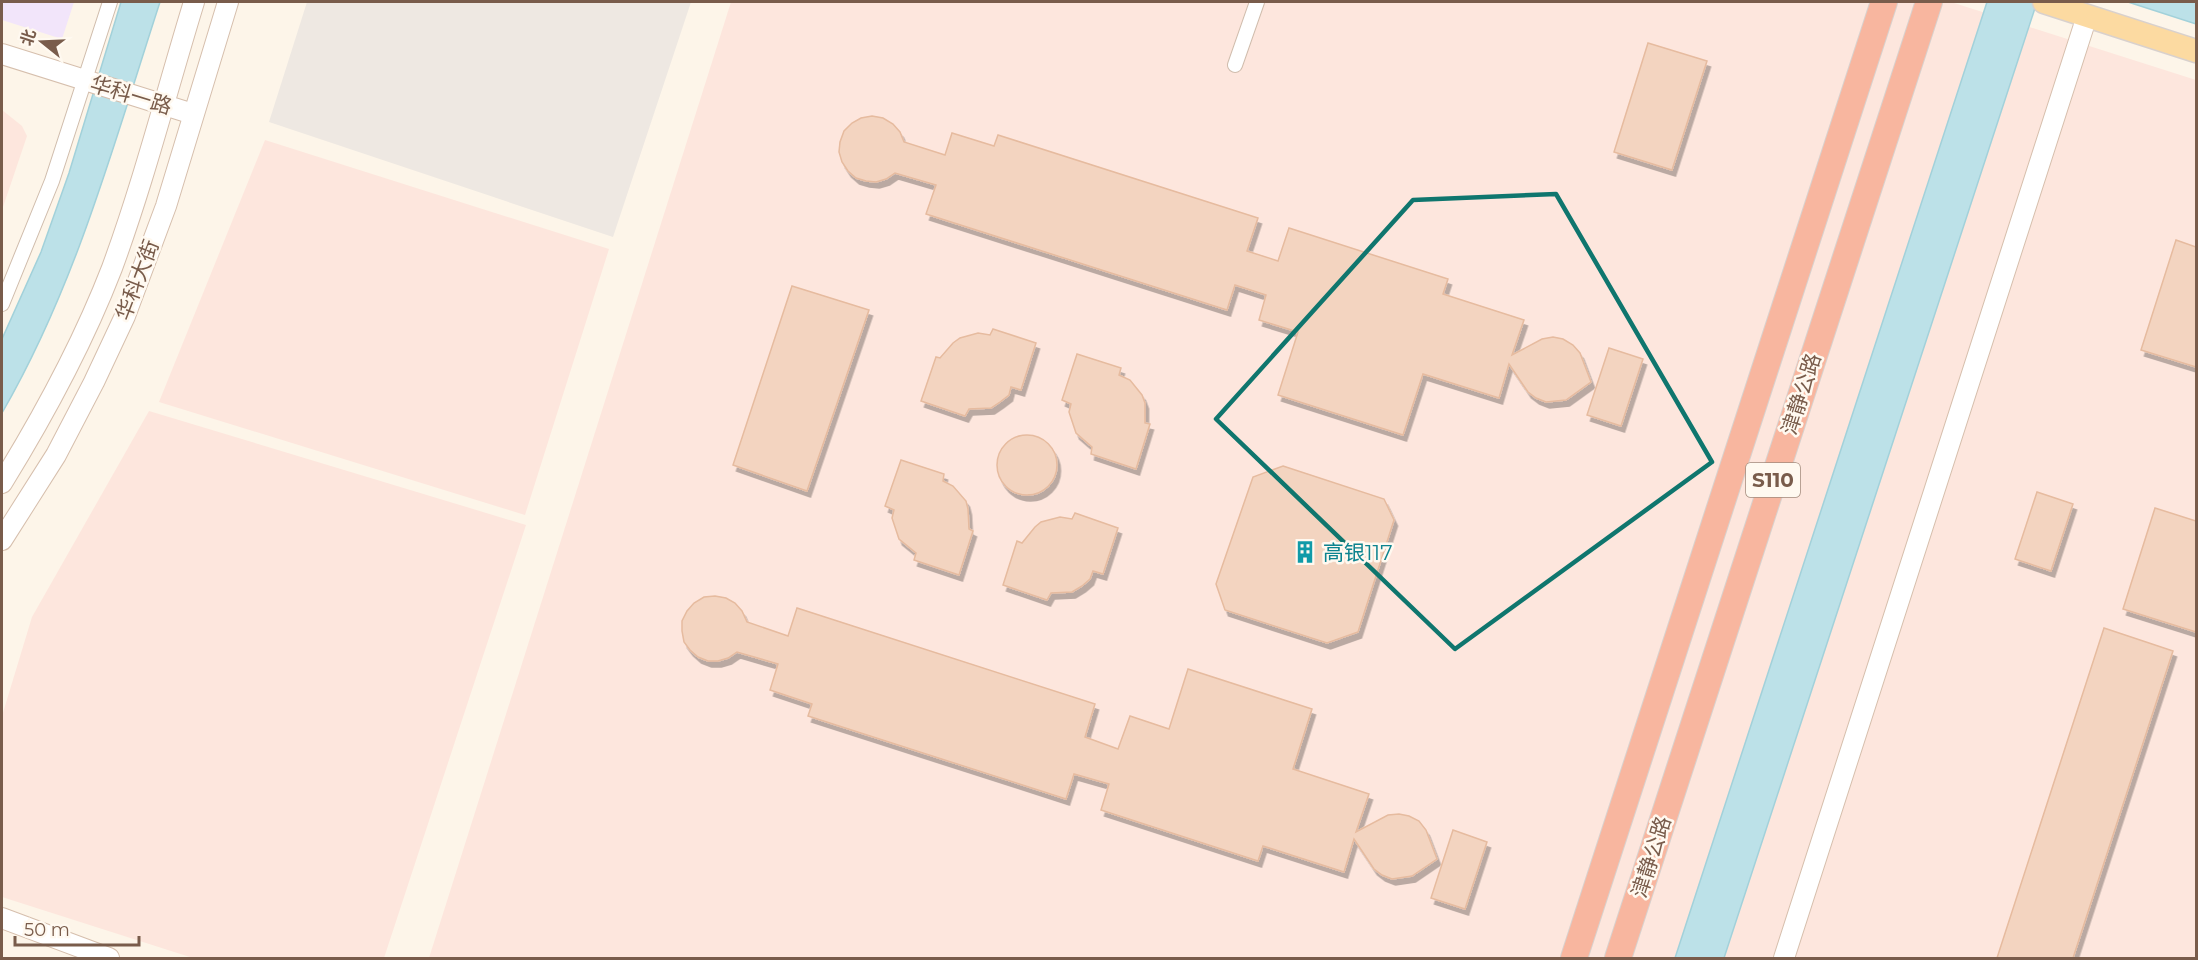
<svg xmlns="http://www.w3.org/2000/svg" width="2198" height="960" viewBox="0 0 2198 960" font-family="Montserrat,'Noto Sans SC',sans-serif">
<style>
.commercial{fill:#fde6dd}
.industrial{fill:#eee8e2}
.education{fill:#f2e5fa}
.water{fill:#bce1e8;stroke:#a2d1da;stroke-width:1.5}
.building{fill:#f3d4c0;stroke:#e6bb9f;stroke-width:1.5;filter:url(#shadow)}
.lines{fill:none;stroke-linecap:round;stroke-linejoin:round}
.street-casing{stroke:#d0bdad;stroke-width:16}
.secondary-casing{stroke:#d6bfad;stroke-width:22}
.primary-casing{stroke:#d9d1cd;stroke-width:25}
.highway-casing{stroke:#d9d1cd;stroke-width:28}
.street{stroke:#fff;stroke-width:14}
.secondary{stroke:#fff;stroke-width:20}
.primary{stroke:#fcdaa1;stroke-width:22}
.highway{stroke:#f8b69f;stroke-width:26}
.marked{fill:none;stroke:#0f766e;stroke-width:4.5;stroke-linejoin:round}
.labels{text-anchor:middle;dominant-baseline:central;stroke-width:5;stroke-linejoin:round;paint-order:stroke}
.shield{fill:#fff9f0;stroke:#a18b7c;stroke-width:1.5}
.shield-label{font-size:20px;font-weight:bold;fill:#795c4b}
.street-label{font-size:21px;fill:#795c4b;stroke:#fff9f0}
.culture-label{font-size:21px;fill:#0d838f;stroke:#fff9f0;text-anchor:start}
</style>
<defs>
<filter id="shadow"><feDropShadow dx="3.5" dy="6" stdDeviation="0" flood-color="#0004"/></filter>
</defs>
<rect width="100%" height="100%" fill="#fdf5e9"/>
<g class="commercial">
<polygon points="731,2 1951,2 2196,80 2196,958 429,958"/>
<polygon points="2,110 22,126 27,136 2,210"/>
<polygon points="265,140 609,249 525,515 159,402"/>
<polygon points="149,411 526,525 384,958 193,958 2,897 2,716 32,617"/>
</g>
<polygon class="industrial" points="307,2 691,2 613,237 269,122"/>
<polygon class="education" points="2,2 74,2 62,39 2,20"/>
<g class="water">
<path d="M121,2H160C114,143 77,283 2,413V339L41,252L69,173Z"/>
<polygon points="1987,2 2037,2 1724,958 1675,958"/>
<polygon points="2128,2 2196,2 2196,24"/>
</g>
<g class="building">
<polygon points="1648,43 1707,61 1672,170 1614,152"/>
<polygon points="872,116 883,118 893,124 900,132 904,142 945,155 952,133 994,146 998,135 1258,218 1247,251 1278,261 1289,228 1448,279 1443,294 1524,320 1512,355 1542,339 1553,337 1563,339 1573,345 1580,353 1591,382 1566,400 1546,402 1536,398 1528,392 1509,364 1499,398 1423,374 1403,435 1278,395 1298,332 1259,320 1266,295 1235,285 1227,310 926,214 936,185 895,173 886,179 876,182 866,181 856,178 848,171 842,162 839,152 840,142 844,131 852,123 861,118"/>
<polygon points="2176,240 2196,247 2196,367 2141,350"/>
<polygon points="792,286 869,310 807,491 733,465"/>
<polygon points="993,329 1036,343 1021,390 1011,387 1009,395 1000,402 991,408 969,409 965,416 921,401 936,357 940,358 953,343 960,338 978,333 990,335"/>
<polygon points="1609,348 1643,359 1621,426 1587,415"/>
<polygon points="1077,354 1121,368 1119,375 1130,380 1142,395 1145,403 1145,423 1150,424 1136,469 1091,454 1092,447 1076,433 1069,412 1071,404 1062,400"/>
<circle cx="1027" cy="465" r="30"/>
<polygon points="901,460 944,474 943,481 953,486 966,501 968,509 969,529 973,531 959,575 914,560 916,553 899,539 892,518 894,510 885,506"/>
<polygon points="1283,466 1384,499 1394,520 1358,632 1327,643 1225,610 1216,584 1253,477"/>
<polygon points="2037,492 2073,504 2051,571 2015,559"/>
<polygon points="2155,508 2196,521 2196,632 2123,609"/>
<polygon points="1075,513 1118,528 1103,574 1093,571 1090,579 1082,586 1072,592 1051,593 1047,600 1003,585 1017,541 1022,543 1035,527 1041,522 1060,517 1072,519"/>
<polygon points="715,596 726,598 735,603 742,611 747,622 788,636 797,608 1095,704 1085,737 1118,749 1130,716 1169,729 1188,669 1312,709 1293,769 1369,794 1356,832 1388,815 1399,814 1409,816 1419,821 1426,830 1437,859 1412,876 1392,879 1382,875 1374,869 1354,839 1344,872 1263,846 1258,861 1101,810 1109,784 1074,774 1066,799 808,716 812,704 770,690 778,664 737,652 728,658 718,661 708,661 698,657 690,650 684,642 682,631 682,621 687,611 694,603 704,597"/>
<polygon points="2104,628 2173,651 2073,958 1997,958"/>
<polygon points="1453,830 1487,842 1465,909 1431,898"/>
</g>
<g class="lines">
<g class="street-casing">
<g id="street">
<polyline points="1235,65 1257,2"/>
<polyline points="2,304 52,181 110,2"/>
</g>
</g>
<g class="secondary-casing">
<g id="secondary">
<polyline points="2,54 193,114"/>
<path d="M2,483C44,415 83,343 112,268C144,181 167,90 194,2"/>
<polyline points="2,540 56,455 94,382 125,316 166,206 228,2"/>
<polyline points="2,918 109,958"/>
<polyline points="1784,958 2087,16"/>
</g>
</g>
<g class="primary-casing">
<polyline id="primary" points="2044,2 2196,51"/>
</g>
<g class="highway-casing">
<g id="highway">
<polyline points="1574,958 1884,2"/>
<polyline points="1618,958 1929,2"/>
</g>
</g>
<use href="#street" class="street"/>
<use href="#secondary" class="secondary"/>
<use href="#primary" class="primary"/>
<use href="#highway" class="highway"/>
</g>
<path class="marked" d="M1556,194L1712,462L1455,649L1216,419L1413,200Z"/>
<defs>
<g id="building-bare" transform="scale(1.8)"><path d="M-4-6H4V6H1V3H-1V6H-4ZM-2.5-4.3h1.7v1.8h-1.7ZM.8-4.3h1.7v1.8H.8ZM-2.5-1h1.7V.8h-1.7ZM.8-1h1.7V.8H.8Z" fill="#0f9aa8" stroke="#fff9f0" stroke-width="2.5" paint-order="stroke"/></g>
</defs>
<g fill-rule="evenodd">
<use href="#building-bare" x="1305" y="552"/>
</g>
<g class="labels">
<rect class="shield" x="1746" y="463" width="54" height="34" rx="4.5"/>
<g class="shield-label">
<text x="1773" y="480">S110</text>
</g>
<g class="street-label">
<text transform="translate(131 95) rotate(17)">华科一路</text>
<text transform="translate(137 280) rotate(-69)">华科大街</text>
<text transform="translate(1801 394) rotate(-72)">津静公路</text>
<text transform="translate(1651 857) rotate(-72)">津静公路</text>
</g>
<g class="culture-label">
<text x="1323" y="552">高银117</text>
</g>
</g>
<rect width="2198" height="960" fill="none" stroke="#795c4b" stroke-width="6"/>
<g transform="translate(42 42) rotate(288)" stroke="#fff9f0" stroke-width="4.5" paint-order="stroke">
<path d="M0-4.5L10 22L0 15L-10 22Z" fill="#795c4b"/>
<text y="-9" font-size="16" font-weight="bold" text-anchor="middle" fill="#795c4b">北</text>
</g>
<path d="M15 936v9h124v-9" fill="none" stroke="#795c4b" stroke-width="3"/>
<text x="24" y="936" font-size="18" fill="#795c4b" stroke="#fff9f0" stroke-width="4.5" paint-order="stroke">50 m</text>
</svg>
